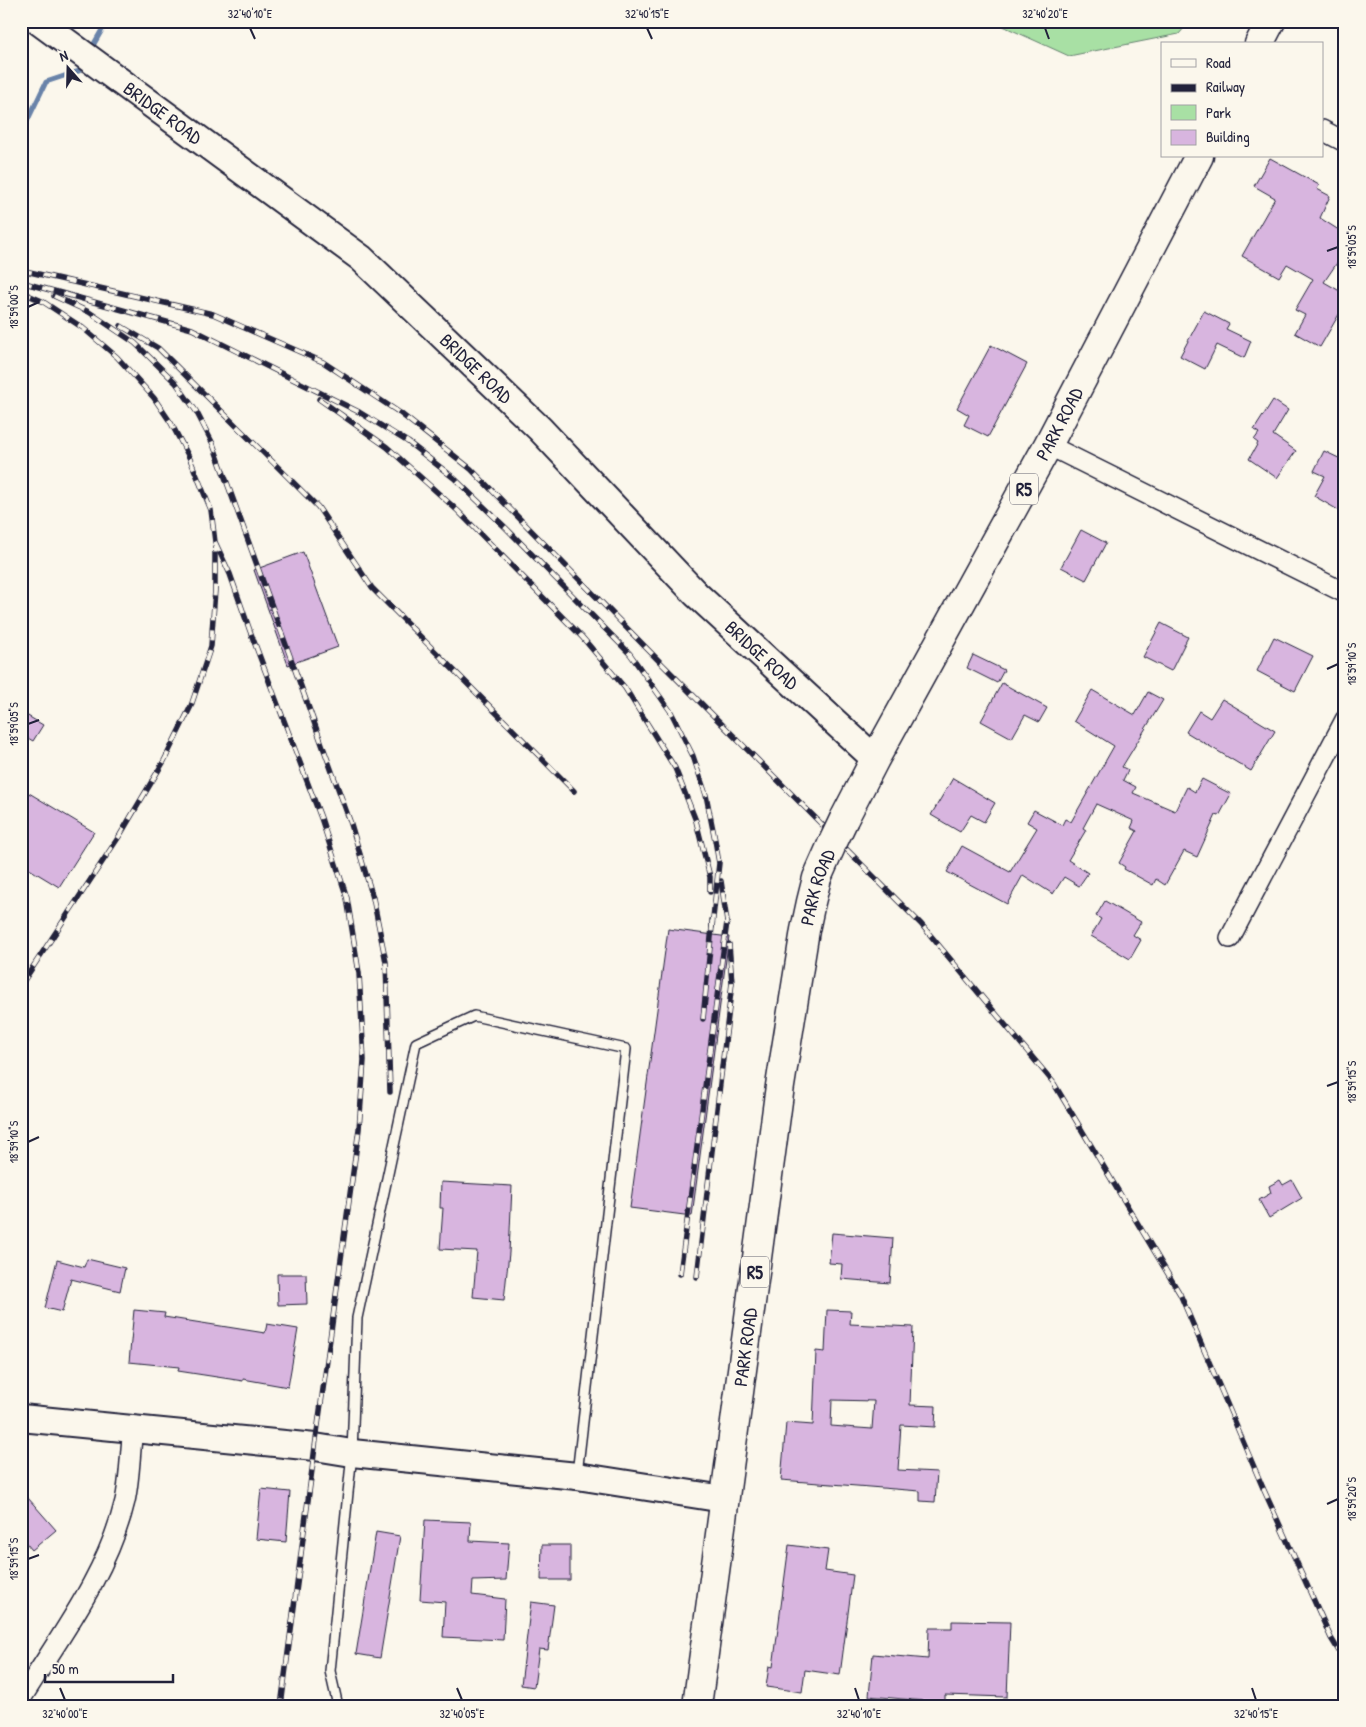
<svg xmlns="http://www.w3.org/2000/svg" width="1366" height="1727" viewBox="0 0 1366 1727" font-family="'Patrick Hand',sans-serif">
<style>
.green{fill:#a8e0a4;stroke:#658170}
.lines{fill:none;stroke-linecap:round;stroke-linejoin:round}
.stream{stroke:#6983a9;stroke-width:5}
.building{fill:#d8b5df;stroke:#22223b;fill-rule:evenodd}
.lane-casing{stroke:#22223b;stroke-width:12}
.street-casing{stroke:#22223b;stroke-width:22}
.secondary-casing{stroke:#22223b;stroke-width:30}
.highway-casing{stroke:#22223b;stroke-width:31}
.lane{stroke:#fbf7ec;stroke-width:9}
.street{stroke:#fbf7ec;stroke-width:19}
.secondary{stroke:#fbf7ec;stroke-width:26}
.highway{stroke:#fbf7ec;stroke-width:28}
.rail-casing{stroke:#22223b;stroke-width:5.5}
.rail{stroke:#fbf7ec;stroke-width:4;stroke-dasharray:11;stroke-linecap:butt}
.highway-bridge-casing{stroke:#22223b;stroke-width:31;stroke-linecap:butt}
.highway-bridge{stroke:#fbf7ec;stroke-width:28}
.ticks{fill:none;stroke:#22223b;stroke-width:2}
.labels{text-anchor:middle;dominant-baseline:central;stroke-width:4.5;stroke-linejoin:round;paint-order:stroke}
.shield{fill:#fbf7ec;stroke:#636270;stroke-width:1}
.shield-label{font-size:18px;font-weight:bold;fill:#22223b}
.street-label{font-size:19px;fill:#22223b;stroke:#fbf7ec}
.neatline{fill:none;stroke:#22223b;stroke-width:2}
.ticks-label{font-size:12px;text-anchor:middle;fill:#22223b}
</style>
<rect width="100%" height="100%" fill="#fbf7ec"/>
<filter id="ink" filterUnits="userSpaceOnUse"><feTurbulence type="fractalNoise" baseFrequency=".02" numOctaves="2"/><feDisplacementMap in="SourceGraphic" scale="10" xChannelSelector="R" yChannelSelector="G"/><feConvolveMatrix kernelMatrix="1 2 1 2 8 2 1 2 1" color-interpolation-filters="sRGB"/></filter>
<g filter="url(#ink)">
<polygon class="green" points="992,21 1190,21 1179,34 1069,56"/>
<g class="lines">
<g class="stream">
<polyline points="91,49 107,21"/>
<polyline points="21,134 46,82 79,71 83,63"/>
</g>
</g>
<g class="building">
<polygon points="1270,158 1319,185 1317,189 1330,196 1320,218 1345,234 1345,251 1324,282 1345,294 1345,304 1320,347 1295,333 1305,315 1295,310 1313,279 1287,264 1279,277 1242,256 1275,198 1254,186"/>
<polygon points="1204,311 1229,324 1226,329 1251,341 1244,358 1217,345 1205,369 1180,356"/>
<polygon points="991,345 1027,364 988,437 964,425 969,415 957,408"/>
<polygon points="1273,400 1288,410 1273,435 1296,451 1277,478 1249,459 1258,443 1254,440 1259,433 1254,430"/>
<polygon points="1324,451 1345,461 1345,514 1314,496 1325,476 1314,471"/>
<polygon points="1081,530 1106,543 1086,580 1061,567"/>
<polygon points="303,552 338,647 288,665 254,570"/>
<polygon points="1161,623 1188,637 1171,671 1143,657"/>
<polygon points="1274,637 1313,656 1295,691 1257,671"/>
<polygon points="973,655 1004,670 997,683 967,668"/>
<polygon points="1002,683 1047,708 1039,722 1025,715 1012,738 981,721"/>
<polygon points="1092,690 1135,715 1148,692 1163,700 1122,767 1128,770 1123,780 1136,787 1133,793 1175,811 1187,787 1195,792 1202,779 1231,794 1219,816 1216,815 1197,857 1184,851 1165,885 1156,879 1153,885 1124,869 1125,867 1119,863 1137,831 1131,828 1134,821 1096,804 1083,828 1086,830 1068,860 1088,873 1079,886 1064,877 1053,894 1023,875 1007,904 947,872 962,846 1010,872 1037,828 1027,822 1034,810 1062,825 1065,819 1071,822 1114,746 1074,721"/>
<polygon points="1222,699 1275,731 1251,771 1186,732 1199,711 1210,718"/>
<polygon points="21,712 43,725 33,741 21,734"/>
<polygon points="953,778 995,803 984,822 971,815 960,832 931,815"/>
<polygon points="29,793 94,832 59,887 21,864 21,806"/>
<polygon points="1105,901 1141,922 1133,935 1141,940 1130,959 1091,936 1101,919 1096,916"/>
<polygon points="668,929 729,937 692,1216 630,1208"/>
<polygon points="1280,1180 1283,1185 1292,1180 1302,1198 1269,1218 1259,1200 1271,1193 1269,1186"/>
<polygon points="441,1182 512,1186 509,1253 504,1300 473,1297 477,1251 440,1249 443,1208 440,1208"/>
<polygon points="832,1233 893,1238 890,1283 841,1279 842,1264 829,1263"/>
<polygon points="87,1259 125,1268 120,1291 71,1279 62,1312 45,1308 57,1260 84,1267"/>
<polygon points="277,1274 306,1274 307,1304 278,1305"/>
<polygon points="134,1310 165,1313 164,1317 265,1333 267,1324 298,1329 288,1387 243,1379 243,1381 178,1371 179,1367 129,1362"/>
<path d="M827,1310L851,1311L850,1324L913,1327L910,1405L936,1406L935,1427L901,1425L898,1470L937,1472L935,1502L920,1501V1491L781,1480L786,1423L813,1425L816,1351L825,1352ZM832,1400L874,1401L872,1429L831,1426Z"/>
<polygon points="261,1489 290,1492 286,1542 256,1539"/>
<polygon points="21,1490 56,1530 32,1550 21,1537"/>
<polygon points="425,1520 471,1522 470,1541 509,1543 506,1580 473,1581 472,1595 505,1599 503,1640 443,1637 445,1602 420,1600"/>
<polygon points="376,1532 400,1536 380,1658 356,1654"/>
<polygon points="542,1545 570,1545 570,1580 541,1580"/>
<polygon points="789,1545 828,1550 825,1571 853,1575 840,1675 805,1670 802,1692 766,1687 769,1666 773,1667"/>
<polygon points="531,1602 554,1605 548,1650 539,1649 534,1687 521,1685"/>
<polygon points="952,1621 1010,1622 1007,1697 945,1695 945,1706 927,1706 927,1701 869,1696 873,1654 928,1659 929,1628 952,1628"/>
</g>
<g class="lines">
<g class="lane-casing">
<polyline id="lane" points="338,1706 330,1671 352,1453 357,1318 416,1043 474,1016 626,1049 577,1474"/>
</g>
<g class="street-casing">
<g id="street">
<polyline points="1322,130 1345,142"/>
<polyline points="1048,445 1345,593"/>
<polyline points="1230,938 1345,720"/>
<path d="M21,1699C60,1636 108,1573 125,1501C130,1478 130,1452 133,1429"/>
</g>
</g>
<g class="secondary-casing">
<g id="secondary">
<path id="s1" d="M38,21L361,258L540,429L696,594L875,759"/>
<polyline points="21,1418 315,1447 352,1453 577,1476 724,1499"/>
</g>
</g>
<g class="highway-casing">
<g id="highway">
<polyline points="1259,44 1271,21"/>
<path id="s2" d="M844,819L875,759L1048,445L1199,156"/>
<path id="s3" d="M697,1706L780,1086L805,930L811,902L817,878L833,842"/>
</g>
</g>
<use href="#lane" class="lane"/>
<use href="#street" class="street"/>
<use href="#secondary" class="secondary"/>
<use href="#highway" class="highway"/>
<g class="rail-casing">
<g id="rail">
<polyline points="21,270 213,314 323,362 400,413 471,469 663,665 921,924 1053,1082 1180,1294 1263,1488 1331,1638 1345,1661"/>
<polyline points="21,282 192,329 359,412 408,442 454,478 506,528 630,654 671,712 693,756 706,795 715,840 719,863 712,927"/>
<polyline points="21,292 42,301 83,328 117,357 154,398 171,423 190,459 211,510 215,542 230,574 250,631 321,818 347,898 359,973 364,1060 359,1129 315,1447 281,1706"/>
<polyline points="54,296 89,312 135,343 176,383 196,411 213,444 351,824 373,898 386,962 390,1092"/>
<polyline points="121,326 158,348 318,507 372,588 574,791"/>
<polyline points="319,399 387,447 458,511 582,637 625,688 675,768 696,821 710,877 710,892"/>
<polyline points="21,985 120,835 164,761 191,706 211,646 215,590 215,547"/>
<polyline points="703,1019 712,927 712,920"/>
<polyline points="680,1274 727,922 721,881"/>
<polyline points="697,1277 732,983 729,944"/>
</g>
</g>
<use href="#rail" class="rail"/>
<g class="highway-bridge-casing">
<polyline id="highway-bridge" points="833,842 844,819"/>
</g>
<use href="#highway-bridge" class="highway-bridge"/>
</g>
</g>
<path class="ticks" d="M250,28L255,39M647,28L652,39M1045,28L1049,39M1327,251L1338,247M28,307L39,302M1327,669L1338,664M28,724L39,720M1327,1086L1338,1082M28,1142L39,1137M1327,1504L1338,1499M28,1559L39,1555M60,1688L65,1700M457,1688L462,1700M855,1688L859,1700M1252,1688L1256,1700"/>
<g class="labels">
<g class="shield">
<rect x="1010" y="473.5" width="28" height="31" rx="4"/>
<rect x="741" y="1256.5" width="28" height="31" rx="4"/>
</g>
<g class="shield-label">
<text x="1024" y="489">R5</text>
<text x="755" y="1272">R5</text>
</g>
<g class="street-label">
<text stroke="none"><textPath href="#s1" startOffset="155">BRIDGE ROAD</textPath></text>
<text stroke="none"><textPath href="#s1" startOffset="560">BRIDGE ROAD</textPath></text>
<text stroke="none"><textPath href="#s2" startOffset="450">PARK ROAD</textPath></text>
<text stroke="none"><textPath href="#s1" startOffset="965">BRIDGE ROAD</textPath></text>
<text stroke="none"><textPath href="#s3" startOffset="828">PARK ROAD</textPath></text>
<text stroke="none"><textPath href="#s3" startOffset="362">PARK ROAD</textPath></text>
</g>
</g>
<rect width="1366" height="1727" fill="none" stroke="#fbf7ec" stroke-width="55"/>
<rect x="1161" y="42" width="162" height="115" fill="#fbf7ec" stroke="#a4a2a5"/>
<rect x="1171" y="59" width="25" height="8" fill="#fbf7ec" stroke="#a4a2a5"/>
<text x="1206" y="68" font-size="15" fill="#22223b">Road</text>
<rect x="1171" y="84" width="25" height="8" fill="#22223b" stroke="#a4a2a5"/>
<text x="1206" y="92" font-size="15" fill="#22223b">Railway</text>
<rect x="1171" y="105" width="25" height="15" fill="#a8e0a4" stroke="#a4a2a5"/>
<text x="1206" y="118" font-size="15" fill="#22223b">Park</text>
<rect x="1171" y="130" width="25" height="15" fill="#d8b5df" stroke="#a4a2a5"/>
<text x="1206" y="142" font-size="15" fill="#22223b">Building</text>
<g transform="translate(68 68) rotate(340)" stroke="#fbf7ec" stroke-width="4" paint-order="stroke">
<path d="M0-4L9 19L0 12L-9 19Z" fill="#22223b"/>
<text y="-8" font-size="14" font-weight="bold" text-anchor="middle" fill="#22223b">N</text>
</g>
<path d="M45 1674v8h128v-8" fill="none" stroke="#22223b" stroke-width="2.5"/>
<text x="52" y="1674" font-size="15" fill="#22223b" stroke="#fbf7ec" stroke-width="4" paint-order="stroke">50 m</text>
<rect x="28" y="28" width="1310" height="1672" class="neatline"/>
<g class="ticks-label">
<text x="250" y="18">32°40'10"E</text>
<text x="647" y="18">32°40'15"E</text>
<text x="1045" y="18">32°40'20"E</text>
<text transform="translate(1352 247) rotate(-90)" y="4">18°59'05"S</text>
<text transform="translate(14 307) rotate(-90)" y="4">18°59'00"S</text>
<text transform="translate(1352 664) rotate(-90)" y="4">18°59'10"S</text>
<text transform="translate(14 724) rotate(-90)" y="4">18°59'05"S</text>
<text transform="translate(1352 1082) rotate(-90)" y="4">18°59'15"S</text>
<text transform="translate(14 1142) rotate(-90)" y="4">18°59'10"S</text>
<text transform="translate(1352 1499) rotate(-90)" y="4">18°59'20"S</text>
<text transform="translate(14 1559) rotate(-90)" y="4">18°59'15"S</text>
<text x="65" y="1718">32°40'00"E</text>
<text x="462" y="1718">32°40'05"E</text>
<text x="859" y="1718">32°40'10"E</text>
<text x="1256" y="1718">32°40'15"E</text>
</g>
</svg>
